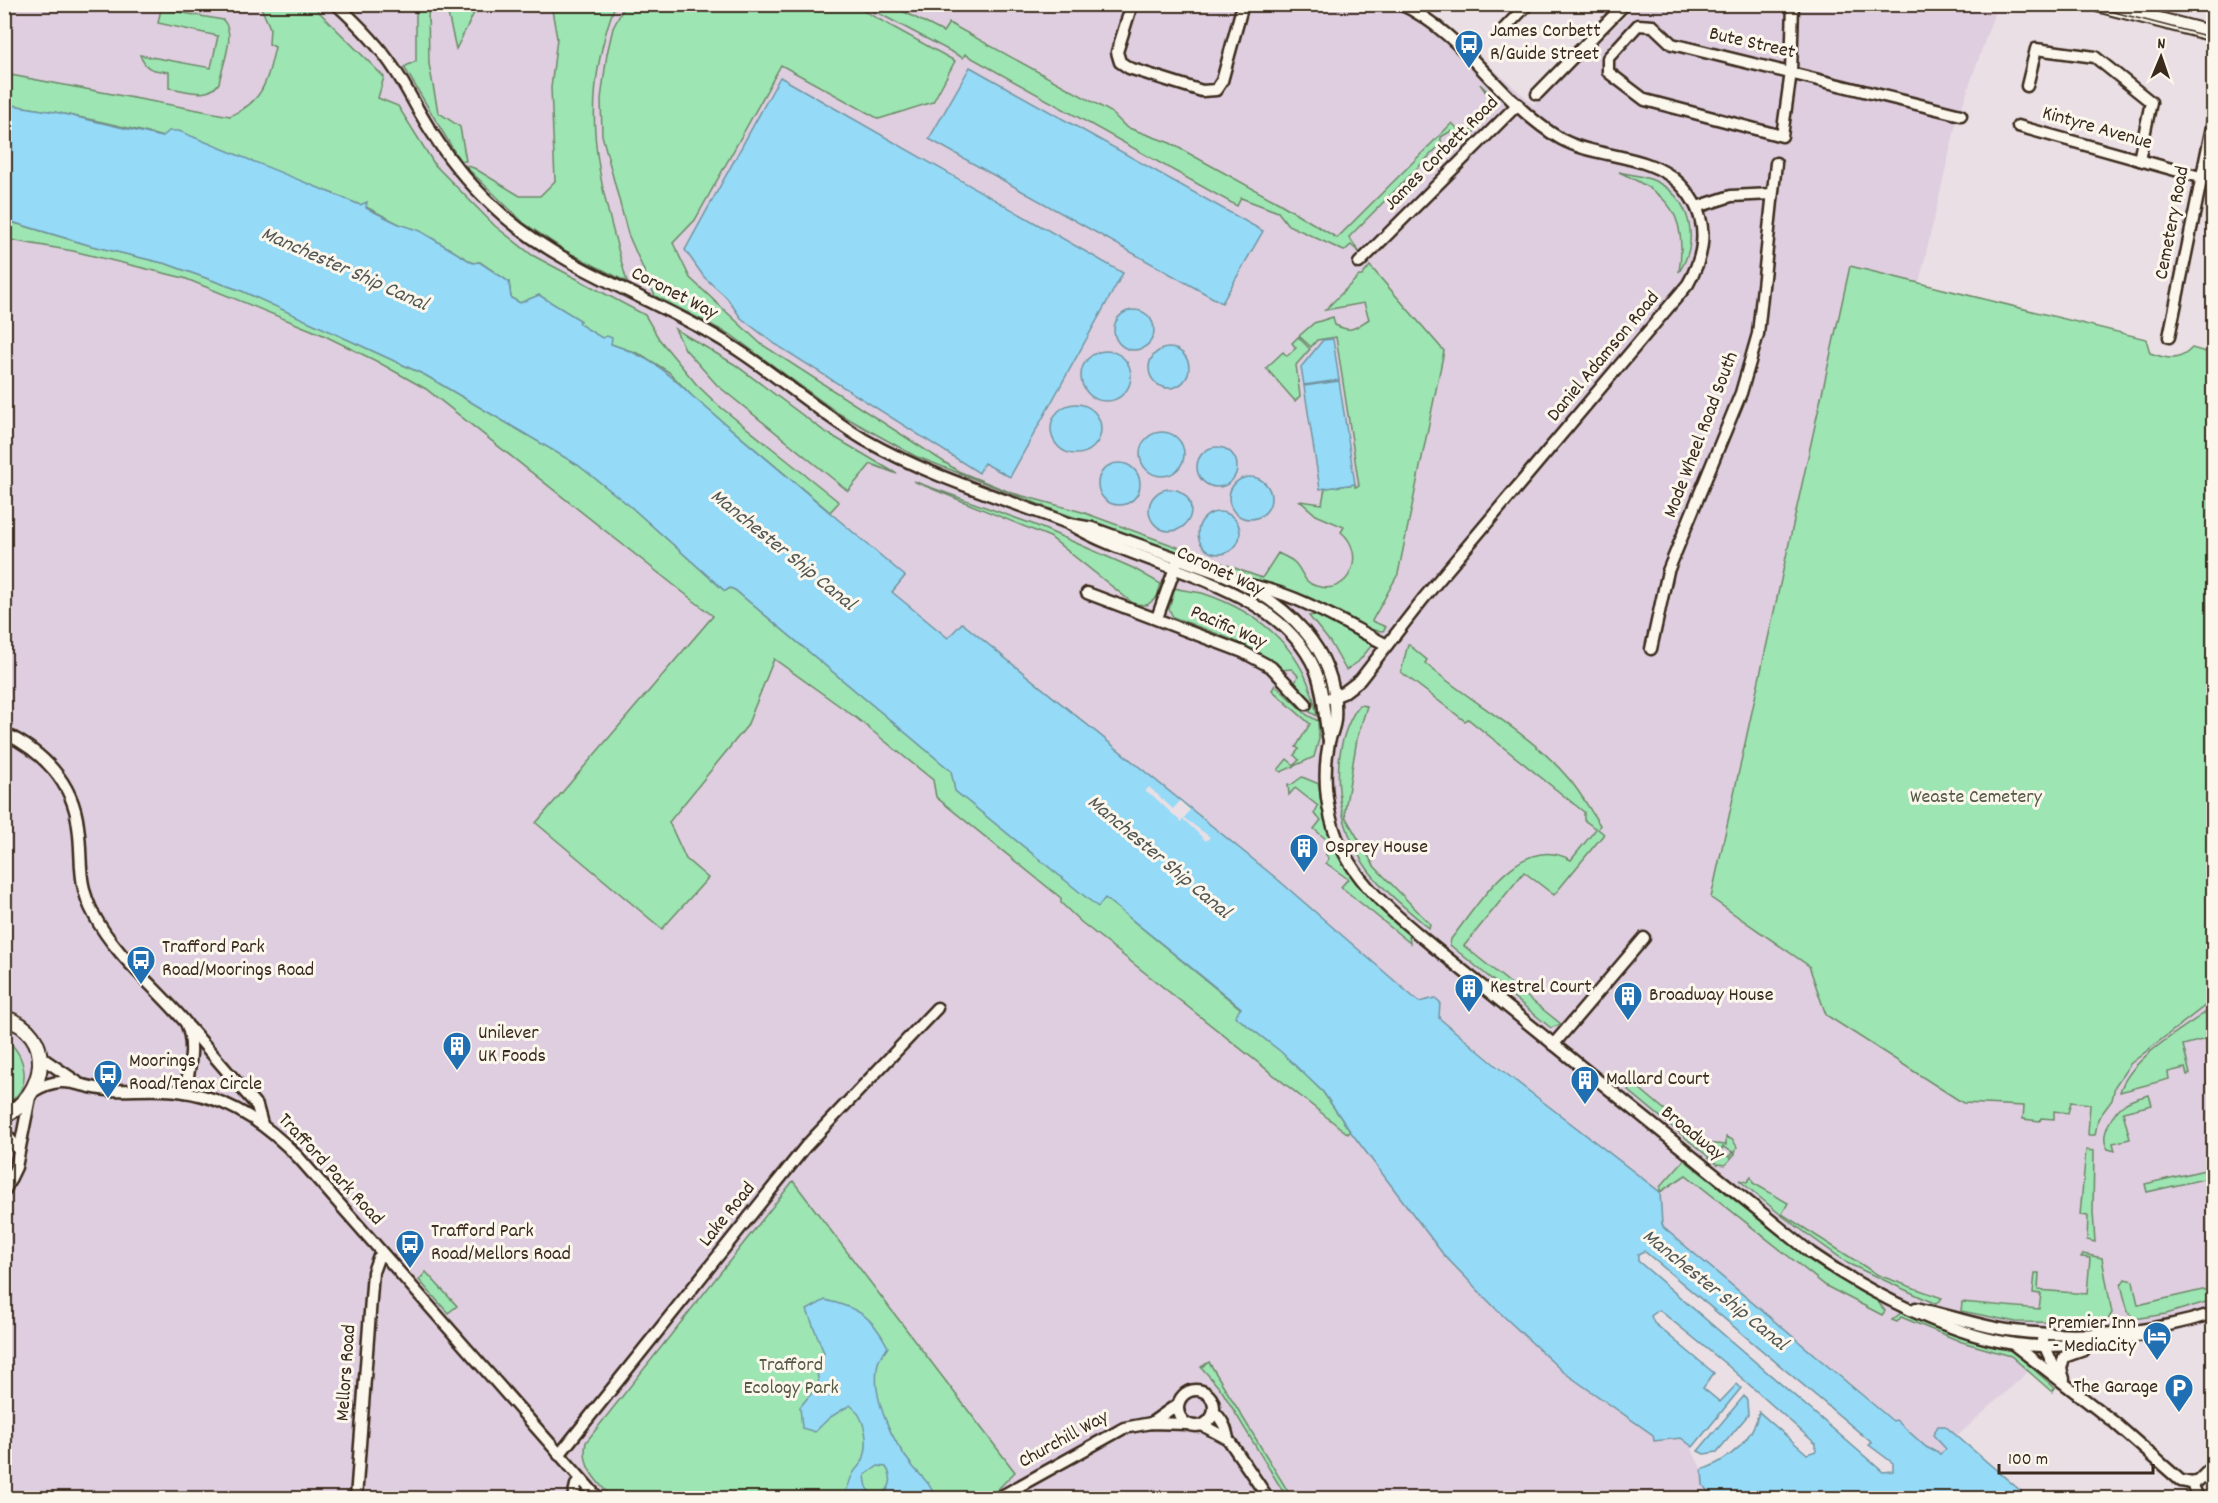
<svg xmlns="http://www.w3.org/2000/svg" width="2218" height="1503" viewBox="0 0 2218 1503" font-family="Dekko,sans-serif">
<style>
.built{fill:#decedf}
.green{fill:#9de5b3;stroke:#6c8868;stroke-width:1.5}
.water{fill:#95daf7;stroke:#7194a0;stroke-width:1.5;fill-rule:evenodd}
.pier{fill:#eadfe4}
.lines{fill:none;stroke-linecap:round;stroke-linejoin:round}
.minor-casing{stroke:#3b2a1e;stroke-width:15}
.major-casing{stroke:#3b2a1e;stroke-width:18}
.minor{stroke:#fbf7ec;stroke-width:10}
.major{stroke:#fbf7ec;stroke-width:14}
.tram{stroke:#3b2a1e;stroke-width:1.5}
.labels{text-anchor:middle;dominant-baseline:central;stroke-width:6;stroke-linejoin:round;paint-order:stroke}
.poi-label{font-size:20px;fill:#3b2a1e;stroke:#fbf7ec;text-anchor:start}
.street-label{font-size:20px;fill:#3b2a1e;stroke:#fbf7ec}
.park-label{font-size:20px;fill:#545943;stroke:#fbf7ec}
.water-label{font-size:21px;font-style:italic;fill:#525654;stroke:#fbf7ec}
</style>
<rect width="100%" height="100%" fill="#eadfe4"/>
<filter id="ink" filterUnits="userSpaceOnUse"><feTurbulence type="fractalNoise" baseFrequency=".0167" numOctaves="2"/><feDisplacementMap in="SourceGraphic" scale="12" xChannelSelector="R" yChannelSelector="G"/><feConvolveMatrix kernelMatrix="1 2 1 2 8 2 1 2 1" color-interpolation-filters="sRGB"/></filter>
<g filter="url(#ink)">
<g class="built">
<polygon points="5,5 1421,5 1534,105 1637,5 1997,5 1956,124 1919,283 1850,266 1711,898 1809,966 1826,1015 2208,996 2213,992 2213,1323 2112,1346 2028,1372 1956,1437 1944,1426 1938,1426 1933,1435 1944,1446 1942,1454 1926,1447 1664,1228 1580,1131 1439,1018 1440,1002 1435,998 1419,1002 962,623 949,638 892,592 905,576 817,500 162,137 55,112 5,104"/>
<polygon points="4,239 73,251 184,278 321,334 426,389 713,616 855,717 933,781 1061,898 1061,903 1081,922 1347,1134 1350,1131 1443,1254 1497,1310 1562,1371 1653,1435 1654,1441 1682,1438 1688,1442 1702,1470 1703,1485 1712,1498 989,1498 1015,1472 588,1471 612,1498 5,1498"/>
</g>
<g class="green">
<path d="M260,5H312L384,77L378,98L398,106L435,165L495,226L532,255L645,315L659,339L697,385L718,405L839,502L830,512L692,396L669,372L642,355L611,344L579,324L580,320L539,295L520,303L511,298L509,282L480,262L473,263L420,231L399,224L366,207V203L360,205C247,157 126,122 5,104V74L230,116C264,101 267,81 275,47L269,44L270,28Z"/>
<polygon points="416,5 428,5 429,64 438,112 460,127 466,161 460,161 404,67 416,61"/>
<polygon points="446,5 478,5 456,49"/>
<path d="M529,5H615C576,109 599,180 627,282L566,251L524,223L464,165L474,168L520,196H540L555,181L551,88L557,38L552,10Z"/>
<path d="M625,5H853L955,61L933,102L879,119L781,65L695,220L673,243L690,278L761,344L958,471L1012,493L1082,512L1262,578L1278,553C1283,556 1290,558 1294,562C1303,570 1302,582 1316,586C1350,597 1367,553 1341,532L1344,527L1316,515L1300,501L1322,504L1325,488L1355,484V487L1359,486L1336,337L1317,340L1311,347L1299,336L1314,323L1333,317L1335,325C1353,333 1353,329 1369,319L1364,303L1325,310L1359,276H1362L1370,266L1444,351L1398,574L1372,621L1386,627L1383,631L1371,630L1340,612L1293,593L1059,512L915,456L838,413L731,335L655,296L628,234L602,135L601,99L607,54L613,28Z"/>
<polygon points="863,5 891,5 943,32 949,23 1111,112 1126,127 1170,143 1279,203 1337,238 1452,123 1466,137 1490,109 1489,97 1480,84 1491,95 1492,112 1463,144 1451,131 1441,137 1441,144 1349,237 1360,253 1351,245 1344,251 1288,225 1278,212 1241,198 1237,206 965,54 963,58"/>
<path d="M161,9L223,20C237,33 222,66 219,83C208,100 186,90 169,88V72C153,70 146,71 140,55L211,68L218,36L158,23Z"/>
<path d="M1619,172C1631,175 1644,176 1655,181C1691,198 1700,240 1679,272C1688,214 1669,195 1619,172Z"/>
<polygon points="4,220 92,246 167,264 242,291 425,375 578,465 630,506 725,591 730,588 735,590 952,771 956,791 1098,906 1105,898 1241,1009 1236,1016 1280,1050 1323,1092 1350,1131 1348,1134 1081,922 1061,903 1061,898 936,797 933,780 855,717 774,659 747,726 669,822 686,859 708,878 662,929 536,823 713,616 426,389 376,361 321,334 184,278 73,251 5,239"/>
<path d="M1850,266L2146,339L2150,353C2167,359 2179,362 2192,348L2213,354V992L2208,996L2211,1001L2130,1064L2115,1086L2112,1100L2098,1119L2095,1135H2088L2090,1104L2071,1102L2068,1113L2054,1111V1119L2041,1118L2040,1121L2023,1119L2024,1106L1963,1103L1826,1015L1809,966L1711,898Z"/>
<polygon points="675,329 734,364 824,431 897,474 871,464 848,491 717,385 685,349"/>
<polygon points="1298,337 1310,349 1296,365 1300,396 1295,401 1266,368 1283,352 1287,356 1296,348 1292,343"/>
<polygon points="913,481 1035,525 1133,568 1161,584 1157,597 1147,605 1134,604 1050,537"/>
<path d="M1175,588C1184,591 1193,591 1202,593C1263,613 1307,652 1317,716L1305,709L1311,703L1295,683L1298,676L1292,669L1280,670C1253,643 1208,631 1173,617L1169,609Z"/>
<polygon points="1314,615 1322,616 1372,645 1358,662 1346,670 1330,642 1309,616"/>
<path d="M1408,644L1427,660L1425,663C1471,703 1530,732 1569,779C1581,793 1590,810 1600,825L1598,829L1604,834L1554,895L1524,872L1464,946L1561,1024L1551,1028L1450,945L1451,939C1479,904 1520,831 1571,860L1596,829L1584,820V812L1468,719L1465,721L1401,672Z"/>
<polygon points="1275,685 1307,715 1318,721 1319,739 1314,757 1281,772 1278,770 1287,759 1294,765 1299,760 1294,755 1299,749 1296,747 1310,724 1272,690"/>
<path d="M1359,705L1367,706L1357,739L1345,810L1346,818L1374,866L1430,924L1429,928C1408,910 1386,893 1369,871C1335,826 1326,753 1359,705Z"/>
<path d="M1302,777L1319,784C1324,856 1358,890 1409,935L1410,943L1341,887L1348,879L1326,863L1329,858L1326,855V839L1314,829L1321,820L1314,814L1318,806L1295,788L1289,795L1288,784L1291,785Z"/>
<path d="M2213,1007V1031L2205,1033L2206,1039L2183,1045L2190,1074L2187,1075L2185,1068L2168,1072L2169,1079L2120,1092C2130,1057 2185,1028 2213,1007Z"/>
<path d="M4,1037C27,1056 34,1089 5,1105Z"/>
<polygon points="1633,1083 1704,1143 1726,1145 1726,1137 1733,1140 1737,1147 1735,1153 1723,1147 1720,1152 1729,1157 1732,1152 1735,1154 1725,1165 1717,1164 1628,1090"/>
<path d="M2149,1095L2152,1105L2123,1112L2130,1139L2113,1143L2115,1151L2108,1149C2098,1135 2114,1111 2126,1103C2133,1099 2142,1097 2149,1095Z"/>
<polygon points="2086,1150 2094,1151 2093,1212 2095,1242 2087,1240 2088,1216 2080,1215"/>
<polygon points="1684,1160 1807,1257 1876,1299 1885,1311 1882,1315 1826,1286 1686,1175 1660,1192 1660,1187"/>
<polygon points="2213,1168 2213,1177 2147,1192 2145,1184"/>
<polygon points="1751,1177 1753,1183 1788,1203 1782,1214 1878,1275 1942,1298 1936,1304 1849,1264 1781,1215 1739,1180 1747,1182"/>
<path d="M793,1181L1015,1472L989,1498H612C596,1480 581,1468 586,1442Z"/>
<polygon points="2083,1254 2102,1258 2112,1313 2106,1323 2016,1322 1961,1311 1962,1302 2039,1309 2041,1294 2033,1293 2035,1273 2039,1273 2038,1290 2087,1294 2090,1258 2081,1257"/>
<polygon points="426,1272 457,1306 448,1313 419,1280"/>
<polygon points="2125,1279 2133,1281 2138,1305 2207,1289 2206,1282 2213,1280 2213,1300 2166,1314 2134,1319 2128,1312 2121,1285"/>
<polygon points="1902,1312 1942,1329 2012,1349 2023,1356 2022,1359 2055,1388 2052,1392 2011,1356 1962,1342 1901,1317 1897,1322 1892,1320"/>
<polygon points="1209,1362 1292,1498 1287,1498 1222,1391 1201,1367"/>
</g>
<g class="water">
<polygon points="970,67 1263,231 1222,303 929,139"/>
<polygon points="780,77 1123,273 1010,477 984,463 979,473 775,344 741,318 727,298 704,277 685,250"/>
<path d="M5,104L55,112L162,137L169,131H179L360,205L367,202L366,208L399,224L420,231L473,263L479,262L509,282L511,298L520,303L539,295L580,320L579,324L602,338L607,336L612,338L611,344C647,356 665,369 692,396L905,576L892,592L948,638L962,623L1276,878L1419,1002L1435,998L1440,1002L1439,1018L1499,1068L1660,1192L1662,1224L1664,1228L1893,1421L1896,1420L1926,1447L1940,1454L1946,1449L1933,1435L1938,1426H1945L2029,1498H1712L1703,1485L1702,1470C1729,1460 1752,1441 1759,1412L1807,1454L1816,1451V1444L1727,1365L1659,1310L1651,1316L1654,1323L1714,1373L1703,1388L1720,1402L1737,1384L1741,1388L1693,1447L1681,1438L1654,1441L1653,1435L1562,1371L1497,1310L1443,1254L1350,1131L1323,1092L1280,1051L1235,1016L1241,1008L1105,898L1098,907L955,791L951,771L735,590L730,588L725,591L630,506L578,465L425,375L242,291L167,264L92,246L5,220ZM1644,1251L1872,1443L1869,1445L1893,1463V1471L1883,1472L1638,1261V1254Z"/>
<circle cx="1134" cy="330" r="20"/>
<polygon points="1333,339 1339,380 1304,385 1301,367 1323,340"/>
<circle cx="1169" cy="368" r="20"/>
<circle cx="1106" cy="376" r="25"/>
<polygon points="1339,381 1355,484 1320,489 1304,386"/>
<circle cx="1076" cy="429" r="25"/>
<circle cx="1162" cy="454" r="22"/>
<circle cx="1217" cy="467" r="20"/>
<circle cx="1119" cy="484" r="21"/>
<circle cx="1250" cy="498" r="21"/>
<circle cx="1170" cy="510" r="21"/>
<circle cx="1219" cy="533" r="21"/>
<path d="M825,1300C859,1308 872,1316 888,1347C885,1352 879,1358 878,1363C870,1397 893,1443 914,1468C924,1479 931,1484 935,1498H838C849,1493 847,1485 852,1476C854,1470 860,1466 863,1460C870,1442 865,1416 850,1405L829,1418L815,1432L802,1428L800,1407L819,1384L816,1367L824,1353L807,1310ZM878,1466L886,1467C894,1479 891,1489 879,1497C867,1496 866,1485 865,1475Z"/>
<polygon points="1744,1396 1747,1401 1748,1415 1717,1452 1704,1454 1698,1451"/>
</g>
<polygon class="pier" points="1149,787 1173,809 1180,801 1190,810 1184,818 1210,837 1206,841 1183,819 1181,822 1152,795 1145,792"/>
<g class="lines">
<g class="minor-casing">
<g id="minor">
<path d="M336,4C358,24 379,45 395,70C409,91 420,116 435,137C454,167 478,193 505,217C562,266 636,292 701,328C760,359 808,406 865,440C928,476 1002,498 1070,524C1145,570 1276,581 1315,669C1325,692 1323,717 1329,740"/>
<polyline points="1132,4 1117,52 1120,62 1129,68 1202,91 1216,90 1222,81 1243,4"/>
<polyline points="1793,4 1791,72 1782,136 1645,100 1608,72 1608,58 1638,25 1653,26 1672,44 1961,115"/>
<polyline points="2152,18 2155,4"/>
<polyline points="1504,29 1528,4"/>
<polyline points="2027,86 2036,49 2095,57 2151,102 2139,160"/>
<polyline points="1537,94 1625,4"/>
<polyline points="2018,126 2200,177"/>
<polyline points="1697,207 1731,196 1772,194"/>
<polyline points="1359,263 1518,104"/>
<polyline points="2169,337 2214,117"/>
<path d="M1070,524L1092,528L1224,575C1284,601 1340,649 1335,720C1334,729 1331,734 1329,742C1324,767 1325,795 1331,819C1345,877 1392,912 1435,948L1811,1253C1867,1292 1957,1339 2024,1345C2065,1349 2104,1341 2143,1335"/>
<path d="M1250,585C1300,595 1342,622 1387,645"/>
<polyline points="1087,593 1243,652 1271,667 1306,704"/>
<polyline points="1157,618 1176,565"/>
<polyline points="1651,649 1668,571 1741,393 1758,334 1776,163"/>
<path d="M1330,698L1343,693L1360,680L1423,599L1688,284C1708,249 1709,214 1680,184C1650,153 1597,159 1561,139C1500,104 1465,33 1400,4"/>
<path d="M4,733C42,751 73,782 78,826C83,860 76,882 94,915C116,957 156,987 186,1023C196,1046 189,1069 185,1092"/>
<polyline points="189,1027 257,1106 262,1124"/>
<polyline points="1553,1045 1644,938"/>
<polyline points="39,1056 77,1082"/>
<path d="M34,1091C63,1073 78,1087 108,1090C126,1091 145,1089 164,1090C219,1092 262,1119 299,1158L598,1498"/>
<polyline points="4,1132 18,1149"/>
<polyline points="4,1192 16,1167 30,1097"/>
<path d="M1916,1308C1949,1315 1980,1327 2014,1331C2080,1339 2151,1334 2214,1313"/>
<polyline points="2042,1340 2055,1369 2063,1378"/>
<polyline points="2013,1344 2115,1423 2181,1481 2192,1483"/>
<polyline points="2064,1379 2061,1369 2064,1357 2084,1350"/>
<circle cx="1196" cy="1408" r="18"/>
<path d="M1214,1412C1223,1420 1226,1428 1228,1439L1268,1498"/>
<polyline points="1151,1423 1178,1404"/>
<polyline points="1202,1425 1228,1439"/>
<polyline points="559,1455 806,1146 937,1008"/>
<polyline points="2192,1483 2198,1481 2214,1465"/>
<polyline points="2192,1483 2198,1498"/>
<polyline points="356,1498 373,1272 378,1258 383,1255"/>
<polyline points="573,1498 576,1485 581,1480"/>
<polyline points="998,1498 1124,1428 1151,1423 1187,1424"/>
</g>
</g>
<g class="major-casing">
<g id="major">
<polyline points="2097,4 2214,34"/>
<path d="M4,1018C56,1032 48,1095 4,1116"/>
</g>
</g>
<use href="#minor" class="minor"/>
<use href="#major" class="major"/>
<polyline class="tram" points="2083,4 2214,38"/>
</g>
</g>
<defs>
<g id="bus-pin" transform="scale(1.5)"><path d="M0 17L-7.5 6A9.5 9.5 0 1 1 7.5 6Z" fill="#1f6fb2" stroke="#fbf7ec"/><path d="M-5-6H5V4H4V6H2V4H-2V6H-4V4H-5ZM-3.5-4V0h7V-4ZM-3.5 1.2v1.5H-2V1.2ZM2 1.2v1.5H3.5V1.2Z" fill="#fff"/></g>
<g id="building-pin" transform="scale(1.5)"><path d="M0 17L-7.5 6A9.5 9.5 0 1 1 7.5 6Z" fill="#1f6fb2" stroke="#fbf7ec"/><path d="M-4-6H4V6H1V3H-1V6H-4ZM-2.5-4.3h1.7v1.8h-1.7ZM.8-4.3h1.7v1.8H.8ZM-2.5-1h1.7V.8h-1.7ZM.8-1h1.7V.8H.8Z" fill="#fff"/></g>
<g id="hotel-pin" transform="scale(1.5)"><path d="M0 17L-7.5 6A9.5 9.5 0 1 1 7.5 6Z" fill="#1f6fb2" stroke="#fbf7ec"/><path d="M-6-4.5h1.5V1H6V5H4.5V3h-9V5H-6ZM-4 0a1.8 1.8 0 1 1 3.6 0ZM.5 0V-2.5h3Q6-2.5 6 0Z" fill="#fff"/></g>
<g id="parking-pin" transform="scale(1.5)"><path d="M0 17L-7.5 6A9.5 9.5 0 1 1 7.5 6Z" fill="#1f6fb2" stroke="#fbf7ec"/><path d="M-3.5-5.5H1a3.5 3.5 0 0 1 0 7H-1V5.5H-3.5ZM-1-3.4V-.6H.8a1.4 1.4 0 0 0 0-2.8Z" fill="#fff"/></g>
</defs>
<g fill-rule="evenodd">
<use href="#bus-pin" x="1469" y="44"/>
<use href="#building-pin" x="1304" y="848"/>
<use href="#bus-pin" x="141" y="960"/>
<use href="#building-pin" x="1469" y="988"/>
<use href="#building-pin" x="1628" y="996"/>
<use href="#building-pin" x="457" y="1046"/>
<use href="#bus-pin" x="108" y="1074"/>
<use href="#building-pin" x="1585" y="1080"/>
<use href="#bus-pin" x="410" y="1244"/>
<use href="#hotel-pin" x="2157" y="1336"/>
<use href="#parking-pin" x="2179" y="1388"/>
</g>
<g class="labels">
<g class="poi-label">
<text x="1490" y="32">James Corbett<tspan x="1490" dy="23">R/Guide Street</tspan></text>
<text x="1325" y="848">Osprey House</text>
<text x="162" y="948">Trafford Park<tspan x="162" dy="23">Road/Moorings Road</tspan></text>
<text x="1490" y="988">Kestrel Court</text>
<text x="1649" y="996">Broadway House</text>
<text x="478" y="1034">Unilever<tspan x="478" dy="23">UK Foods</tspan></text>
<text x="129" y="1062">Moorings<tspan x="129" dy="23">Road/Tenax Circle</tspan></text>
<text x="1606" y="1080">Mallard Court</text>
<text x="431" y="1232">Trafford Park<tspan x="431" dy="23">Road/Mellors Road</tspan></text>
<text x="2136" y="1324" text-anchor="end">Premier Inn<tspan x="2136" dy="23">- MediaCity</tspan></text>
<text x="2158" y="1388" text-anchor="end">The Garage</text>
</g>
<g class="street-label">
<text transform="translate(1752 44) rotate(13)">Bute Street</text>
<text transform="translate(2097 129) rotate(16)">Kintyre Avenue</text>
<text transform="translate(1442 154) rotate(-45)">James Corbett Road</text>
<text transform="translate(2173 223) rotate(-79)">Cemetery Road</text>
<text transform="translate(674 294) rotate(27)">Coronet Way</text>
<text transform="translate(1604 357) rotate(-50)">Daniel Adamson Road</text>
<text transform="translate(1702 435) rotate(-69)">Mode Wheel Road South</text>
<text transform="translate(1220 572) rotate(25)">Coronet Way</text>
<text transform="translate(1228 628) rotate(24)">Pacific Way</text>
<text transform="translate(1692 1134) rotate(39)">Broadway</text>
<text transform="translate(330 1170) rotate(47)">Trafford Park Road</text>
<text transform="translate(728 1215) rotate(-51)">Lake Road</text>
<text transform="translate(347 1373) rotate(-86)">Mellors Road</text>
<text transform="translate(1064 1440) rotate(-29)">Churchill Way</text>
</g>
<g class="park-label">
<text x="1976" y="798">Weaste Cemetery</text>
<text x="791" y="1366">Trafford<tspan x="791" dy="23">Ecology Park</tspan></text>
</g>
<g class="water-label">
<text transform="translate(344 270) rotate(24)">Manchester Ship Canal</text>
<text transform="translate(782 551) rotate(39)">Manchester Ship Canal</text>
<text transform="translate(1158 858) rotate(40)">Manchester Ship Canal</text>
<text transform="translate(1714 1291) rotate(39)">Manchester Ship Canal</text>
</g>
</g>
<rect width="2218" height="1503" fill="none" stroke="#fbf7ec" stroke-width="24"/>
<rect x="12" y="12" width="2194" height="1479" fill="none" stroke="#3b2a1e" stroke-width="2" filter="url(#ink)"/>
<g transform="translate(2161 57) rotate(2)" stroke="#fbf7ec" stroke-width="4.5" paint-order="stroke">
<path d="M0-4.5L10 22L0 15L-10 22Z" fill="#3b2a1e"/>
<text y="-9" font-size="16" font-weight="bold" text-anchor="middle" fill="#3b2a1e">N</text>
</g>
<path d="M1999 1464v9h154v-9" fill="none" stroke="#3b2a1e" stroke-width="3"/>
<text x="2008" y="1464" font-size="18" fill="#3b2a1e" stroke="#fbf7ec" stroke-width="4.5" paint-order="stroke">100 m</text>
</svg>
